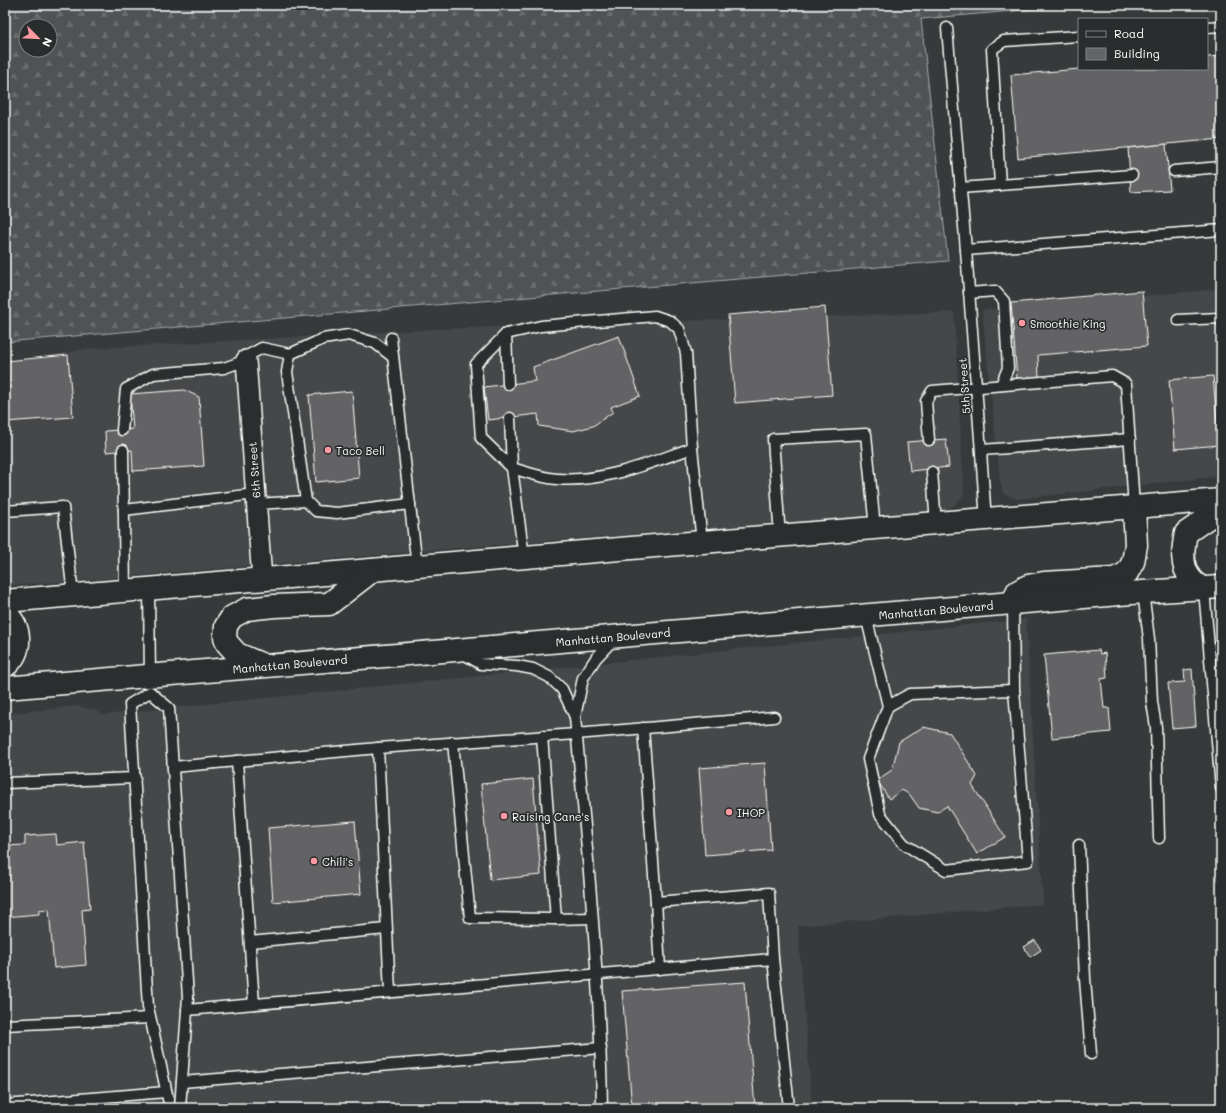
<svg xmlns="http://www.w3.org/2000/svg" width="1226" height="1113" viewBox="0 0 1226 1113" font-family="Mali,sans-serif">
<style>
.built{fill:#444748}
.forest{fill:url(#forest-firs);stroke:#a8a9aa;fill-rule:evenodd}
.building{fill:#636465;stroke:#fff}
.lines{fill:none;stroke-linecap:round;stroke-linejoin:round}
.lane-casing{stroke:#fff;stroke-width:13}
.street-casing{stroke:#fff;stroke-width:22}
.secondary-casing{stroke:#fff;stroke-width:25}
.lane{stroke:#2a2d2e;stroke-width:10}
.street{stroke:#2a2d2e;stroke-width:19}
.secondary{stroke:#2a2d2e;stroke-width:22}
.poi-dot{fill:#ff9aa2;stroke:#2a2d2e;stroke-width:1.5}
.labels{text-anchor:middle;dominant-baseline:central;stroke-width:3.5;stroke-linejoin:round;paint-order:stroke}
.poi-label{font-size:11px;fill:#fff;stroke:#2a2d2e;text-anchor:start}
.street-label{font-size:11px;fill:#fff;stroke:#2a2d2e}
</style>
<defs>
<pattern id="forest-firs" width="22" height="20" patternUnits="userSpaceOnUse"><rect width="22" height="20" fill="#505354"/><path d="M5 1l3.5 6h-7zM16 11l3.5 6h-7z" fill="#6a6d6e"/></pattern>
</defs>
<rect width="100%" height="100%" fill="#373a3b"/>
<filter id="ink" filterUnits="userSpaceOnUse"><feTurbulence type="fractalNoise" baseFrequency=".025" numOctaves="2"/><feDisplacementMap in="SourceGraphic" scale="8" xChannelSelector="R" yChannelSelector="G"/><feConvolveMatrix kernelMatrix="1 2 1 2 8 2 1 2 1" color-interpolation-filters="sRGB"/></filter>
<g filter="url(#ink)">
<g class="built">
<polygon points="1221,289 1221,476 1017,499 1003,493 1000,481 982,310"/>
<polygon points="954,312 964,494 955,505 943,511 458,548 102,579 5,586 5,366 84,349 438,329"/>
<polygon points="1026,619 1043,904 798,926 812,1108 5,1108 5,714 77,706 95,710 103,715"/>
</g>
<path class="forest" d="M5,5H1082L921,19L948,261L5,342ZM26,26H50V50H26Z"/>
<g class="building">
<polygon points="1221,56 1221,139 1018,158 1011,75 1079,69 1207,69 1207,57"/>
<polygon points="1166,144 1170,190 1131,192 1128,148"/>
<polygon points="1142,291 1147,346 1038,355 1039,377 1017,379 1011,303"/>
<polygon points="825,307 832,395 735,403 728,315"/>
<polygon points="619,336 640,396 611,407 613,412 593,426 573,431 539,426 538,414 488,420 484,387 535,381 533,367"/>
<polygon points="68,355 73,417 5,422 5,361"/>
<polygon points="1213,376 1219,445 1175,449 1169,380"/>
<polygon points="184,390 199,397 204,466 133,471 132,450 106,452 105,431 133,429 130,394"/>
<polygon points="352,391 359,478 316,482 309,395"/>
<polygon points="946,439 949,467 910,471 907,442"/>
<polygon points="1099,650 1100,654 1105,653 1107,678 1101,679 1104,708 1109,708 1111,732 1052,738 1044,655"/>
<polygon points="1192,669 1196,726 1172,728 1168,683 1185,682 1184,670"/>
<polygon points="923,727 950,733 977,776 972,785 1005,837 977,854 947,806 937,812 919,808 910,795 902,790 889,799 877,780 892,770 899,742"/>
<polygon points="765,763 771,850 705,855 699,768"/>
<polygon points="533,779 541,875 490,880 481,784"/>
<polygon points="355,821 361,894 273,902 268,828"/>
<polygon points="56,834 57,845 84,842 90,909 82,910 86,965 54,968 49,909 39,910 39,914 5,917 5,846 25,845 25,836"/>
<polygon points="1035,940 1041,950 1030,957 1024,947"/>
<polygon points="745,982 755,1108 632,1108 622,991"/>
</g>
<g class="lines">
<g class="lane-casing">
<g id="lane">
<polyline points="1207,27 1221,26"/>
<polyline points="947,28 966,250 986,520"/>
<polyline points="1174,171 1221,167"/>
<polyline points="1000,185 992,49 1004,41 1079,36"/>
<polyline points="960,188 1132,175"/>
<polyline points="966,250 1221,230"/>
<polyline points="969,293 995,291 1004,301 1008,368 1001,385"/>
<polyline points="1178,320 1220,318 1221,320"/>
<polyline points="506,334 508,384"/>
<polyline points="391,338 417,567"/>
<polyline points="393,357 375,343 349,335 323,339 290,354 287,372 306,501 316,511 337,513 410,504"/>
<polyline points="510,418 512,468"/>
<polyline points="122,430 126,389 153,374 224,368 246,360 249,355 262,348 290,354"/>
<polyline points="929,440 926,401 932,391 1112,376 1126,384 1134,508"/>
<polyline points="123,450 125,591"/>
<polyline points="981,450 1130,439"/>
<polyline points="512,468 481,438 476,364 506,334 541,326 655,316 670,321 679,329 686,353 692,448"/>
<polyline points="932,472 936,524"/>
<polyline points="256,504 306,501"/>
<polyline points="124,510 255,494"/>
<polyline points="5,511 63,507 73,595"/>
<polyline points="780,537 773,439 866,434 875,529"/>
<path d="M524,557L512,468C526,472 542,478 557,479C603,483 649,463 692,448L702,542"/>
<polyline points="149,589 150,678"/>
<polyline points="1204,589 1221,788"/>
<polyline points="1143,592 1149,639 1152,702 1156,727 1159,838"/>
<polyline points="866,616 888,706 868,759 880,814 904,844 946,870 1028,861 1014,690 1013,603"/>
<polyline points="462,653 481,664 517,666 533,669 549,677 562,689 575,717"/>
<polyline points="888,706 910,694 1014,690"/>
<polyline points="542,736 556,919"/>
<polyline points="453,742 470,918 556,919 592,918"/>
<polyline points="378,748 576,734 774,717"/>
<polyline points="237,761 254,1004"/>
<polyline points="173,767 378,748 390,992"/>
<polyline points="5,783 135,778"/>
<polyline points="1079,845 1085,979 1091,1054"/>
<polyline points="656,902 660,969"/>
<polyline points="250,942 386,929"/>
<polyline points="773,959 789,1108"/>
<polyline points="187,1010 773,959 769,893 656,902 643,728"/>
<polyline points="5,1025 150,1018"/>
<polyline points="182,1082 601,1048"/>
<polyline points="5,1105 166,1092"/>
<polyline points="170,1108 148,1007 130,704 150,692 169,708 188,997 180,1108"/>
<path d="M602,1108C600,977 587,847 575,717L583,678L596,658L614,639"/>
</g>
</g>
<g class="street-casing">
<polyline id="street" points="246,360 262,580"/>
</g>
<g class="secondary-casing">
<g id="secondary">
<path d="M1204,589C1199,586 1194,583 1191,579C1180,566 1183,548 1186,533L1218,511L1221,506"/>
<polyline points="5,601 702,542 1221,500"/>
<polyline points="1013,603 1017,592 1028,586 1044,583 1114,579 1127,573 1133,562 1136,545 1134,508"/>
<path d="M5,613C22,627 23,653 5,666"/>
<polyline points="263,665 237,654 227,643 225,637 226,626 232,617 247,609 274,606 329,604 373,570"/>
<polyline points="5,688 1143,592 1221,587"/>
</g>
</g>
<use href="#lane" class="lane"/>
<use href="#street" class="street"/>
<use href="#secondary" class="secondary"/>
</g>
</g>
<g class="poi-dot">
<circle cx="1022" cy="323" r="4"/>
<circle cx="328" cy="450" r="4"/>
<circle cx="729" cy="812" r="4"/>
<circle cx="504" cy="816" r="4"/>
<circle cx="314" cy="861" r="4"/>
</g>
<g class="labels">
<g class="poi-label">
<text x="1030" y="323">Smoothie King</text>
<text x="336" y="450">Taco Bell</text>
<text x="737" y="812">IHOP</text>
<text x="512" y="816">Raising Cane's</text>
<text x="322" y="861">Chili's</text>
</g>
<g class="street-label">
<text transform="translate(964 386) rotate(-94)">5th Street</text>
<text transform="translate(254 470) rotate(-94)">6th Street</text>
<text transform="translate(936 610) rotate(-5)">Manhattan Boulevard</text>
<text transform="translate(613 637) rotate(-5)">Manhattan Boulevard</text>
<text transform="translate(290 664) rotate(-5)">Manhattan Boulevard</text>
</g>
</g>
<rect width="1226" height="1113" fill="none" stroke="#2a2d2e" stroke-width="20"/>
<rect x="10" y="10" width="1206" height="1093" fill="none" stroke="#fff" stroke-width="1.5" filter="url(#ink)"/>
<rect x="1078" y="18" width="130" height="52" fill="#2a2d2e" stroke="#7f8182"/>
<rect x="1086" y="31" width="20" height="6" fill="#2a2d2e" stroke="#7f8182"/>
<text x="1114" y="38" font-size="12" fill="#ffffff">Road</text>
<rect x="1086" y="48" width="20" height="12" fill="#636465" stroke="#7f8182"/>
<text x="1114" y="58" font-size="12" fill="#ffffff">Building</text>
<g transform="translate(38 38) rotate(114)"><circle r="19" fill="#2a2d2e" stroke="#7f8182"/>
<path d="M0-3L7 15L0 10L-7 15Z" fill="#ff9aa2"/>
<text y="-6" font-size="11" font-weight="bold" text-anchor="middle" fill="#ffffff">N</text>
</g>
</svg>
